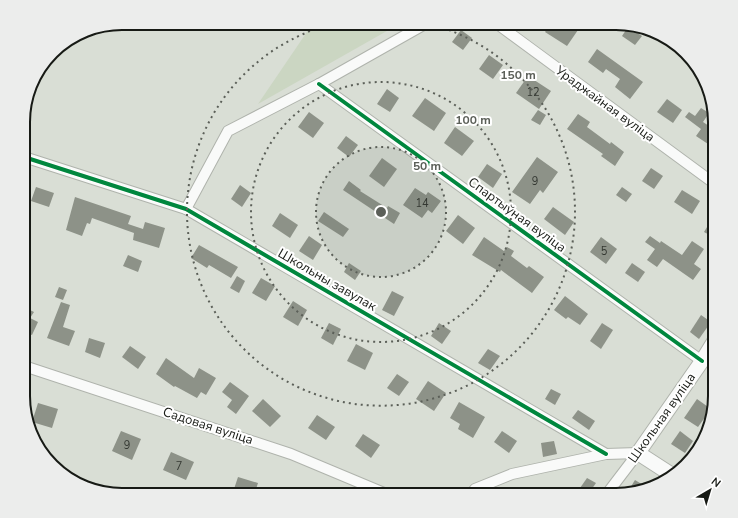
<svg xmlns="http://www.w3.org/2000/svg" width="738" height="518" viewBox="0 0 738 518" font-family="'Nunito Sans',sans-serif">
<style>
.green{fill:#cbd6c2}
.building{fill:#8d9288}
.lines{fill:none;stroke-linecap:round;stroke-linejoin:round}
.street-casing{stroke:#afb3ac;stroke-width:12}
.secondary-casing{stroke:#afb3ac;stroke-width:16}
.street{stroke:#f9faf9;stroke-width:10}
.secondary{stroke:#f9faf9;stroke-width:14}
.cycleway-casing{stroke:#fff;stroke-width:6}
.cycleway{stroke:#00873e;stroke-width:4}
.ring{fill:none;stroke:#5b5f58;stroke-width:2;stroke-dasharray:2 4}
.labels{text-anchor:middle;dominant-baseline:central;stroke-width:4;stroke-linejoin:round;paint-order:stroke}
.number-label{font-size:11px;fill:#343832}
.street-label{font-size:13px;fill:#171a15;stroke:#fff}
.rim{fill:none;stroke:#171a15;stroke-width:2}
.centre{fill:#5b5f58;stroke:#fff;stroke-width:2}
.ring-label{font-size:12px;text-anchor:middle;font-weight:bold;fill:#5b5f58;stroke:#fff;stroke-width:4;stroke-linejoin:round;paint-order:stroke}
</style>
<rect width="100%" height="100%" fill="#d9ded5"/>
<polygon class="green" points="313,23 401,23 258,104"/>
<g class="building">
<polygon points="551,23 568,23 578,30 567,46 545,32"/>
<polygon points="628,27 642,36 635,45 622,36"/>
<polygon points="461,30 472,38 463,50 452,42"/>
<polygon points="597,49 643,82 630,99 615,87 620,79 606,69 603,73 588,62"/>
<polygon points="489,55 503,65 493,79 479,69"/>
<polygon points="528,76 551,91 539,109 516,93"/>
<polygon points="387,89 399,98 390,112 377,104"/>
<polygon points="425,98 446,113 434,131 412,116"/>
<polygon points="667,99 682,110 673,123 657,112"/>
<polygon points="701,108 709,113 703,122 715,130 715,140 711,146 696,136 701,129 685,117 689,112 695,116"/>
<polygon points="538,110 546,115 540,125 531,120"/>
<polygon points="309,112 324,123 313,138 298,127"/>
<polygon points="578,114 590,122 587,127 610,144 611,142 624,152 615,166 601,156 603,154 567,129"/>
<polygon points="455,127 474,141 462,156 444,143"/>
<polygon points="346,136 358,145 349,157 337,148"/>
<polygon points="537,157 558,172 543,193 540,190 530,204 512,192"/>
<polygon points="382,158 397,169 384,187 369,176"/>
<polygon points="487,164 502,174 493,188 478,177"/>
<polygon points="651,168 663,176 654,189 642,181"/>
<polygon points="349,181 361,190 360,191 387,208 388,206 400,213 394,224 343,190"/>
<polygon points="240,185 251,193 242,207 231,199"/>
<polygon points="36,187 54,193 49,207 31,201"/>
<polygon points="622,187 632,194 626,202 616,195"/>
<polygon points="415,188 426,195 428,192 441,201 432,213 428,210 422,218 403,205"/>
<polygon points="682,190 700,201 692,214 674,202"/>
<polygon points="75,197 131,216 128,224 143,229 145,222 165,228 159,248 133,240 134,233 92,218 90,224 87,223 82,236 66,230"/>
<polygon points="553,207 574,222 565,235 544,219"/>
<polygon points="324,212 349,229 343,237 318,221"/>
<polygon points="280,213 298,225 290,238 272,226"/>
<polygon points="715,214 715,238 704,232"/>
<polygon points="458,215 475,228 463,244 446,231"/>
<polygon points="309,236 322,245 313,260 299,251"/>
<polygon points="650,236 660,243 661,241 682,255 692,241 704,249 694,264 701,269 693,280 663,259 657,267 647,260 655,249 645,242"/>
<polygon points="484,237 504,251 507,247 514,251 511,256 527,268 529,266 544,277 532,293 501,270 500,272 472,255"/>
<polygon points="601,237 617,249 606,264 590,252"/>
<polygon points="199,245 238,267 231,278 209,265 207,268 191,258"/>
<polygon points="128,255 142,261 138,272 123,266"/>
<polygon points="349,263 361,271 355,280 344,272"/>
<polygon points="632,263 645,272 638,282 625,273"/>
<polygon points="237,276 245,281 239,293 230,288"/>
<polygon points="261,278 275,286 266,301 252,293"/>
<polygon points="59,287 67,290 63,300 55,297"/>
<polygon points="392,291 404,297 394,316 382,310"/>
<polygon points="565,296 588,314 580,325 568,317 566,319 554,310"/>
<polygon points="293,301 307,310 298,326 283,317"/>
<polygon points="61,302 70,305 63,327 75,331 69,346 47,338"/>
<polygon points="24,307 34,312 30,318 38,322 32,335 24,332"/>
<polygon points="701,315 711,322 699,339 690,332"/>
<polygon points="329,323 341,329 333,345 321,338"/>
<polygon points="439,323 451,331 442,344 431,336"/>
<polygon points="602,323 613,330 601,349 590,341"/>
<polygon points="89,338 105,343 100,358 85,352"/>
<polygon points="356,344 373,353 365,370 347,361"/>
<polygon points="130,346 146,357 138,369 122,357"/>
<polygon points="488,349 500,356 490,370 478,363"/>
<polygon points="166,358 194,378 199,368 216,378 206,395 201,392 197,398 175,386 174,387 156,374"/>
<polygon points="397,374 409,382 399,396 387,388"/>
<polygon points="428,381 446,393 434,411 416,399"/>
<polygon points="230,382 249,396 236,414 227,407 232,400 222,392"/>
<polygon points="551,389 561,394 555,405 545,399"/>
<polygon points="263,399 281,416 270,427 252,411"/>
<polygon points="697,399 711,409 698,427 684,418"/>
<polygon points="459,402 485,417 473,438 458,429 460,424 450,418"/>
<polygon points="38,403 58,409 52,428 32,422"/>
<polygon points="578,410 595,421 589,430 572,418"/>
<polygon points="317,415 335,427 326,440 308,428"/>
<polygon points="121,431 141,439 132,460 112,451"/>
<polygon points="502,431 517,441 509,453 494,442"/>
<polygon points="680,431 693,441 685,453 671,444"/>
<polygon points="363,434 380,445 371,458 355,446"/>
<polygon points="554,441 557,454 543,457 541,443"/>
<polygon points="171,452 194,462 186,480 163,470"/>
<polygon points="238,477 258,483 254,495 232,495"/>
<polygon points="587,478 596,483 589,493 580,488"/>
<polygon points="635,480 648,488 627,493"/>
</g>
<g class="lines">
<g class="street-casing">
<g id="street">
<polyline points="496,23 715,184"/>
<polyline points="319,84 702,361"/>
<polyline points="24,157 186,209 606,454"/>
<polyline points="186,209 228,131 319,84 427,23"/>
<polyline points="24,366 291,454 389,495"/>
<polyline points="470,495 475,489 512,474 606,454 638,453"/>
<polyline points="606,495 638,453"/>
</g>
</g>
<g class="secondary-casing">
<polyline id="secondary" points="672,475 638,453 702,361 715,340"/>
</g>
<use href="#street" class="street"/>
<use href="#secondary" class="secondary"/>
<g class="cycleway-casing">
<g id="cycleway">
<polyline points="319,84 702,361"/>
<polyline points="24,157 186,209 606,454"/>
</g>
</g>
<use href="#cycleway" class="cycleway"/>
</g>
<circle cx="381" cy="212" r="65" fill="#5b5f58" fill-opacity=".12"/>
<g class="ring">
<circle cx="381" cy="212" r="65"/>
<circle cx="381" cy="212" r="130"/>
<path d="M426 23A194 194 0 1 1 336 23"/>
</g>
<g class="labels">
<g class="number-label">
<text x="533" y="92">12</text>
<text x="535" y="181">9</text>
<text x="422" y="203">14</text>
<text x="604" y="251">5</text>
<text x="127" y="445">9</text>
<text x="179" y="466">7</text>
</g>
<g class="street-label">
<text transform="translate(605 104) rotate(36)">Ураджайная вуліца</text>
<text transform="translate(517 215) rotate(36)">Спартыўная вуліца</text>
<text transform="translate(327 280) rotate(30)">Школьны завулак</text>
<text transform="translate(662 418) rotate(-55)">Школьная вуліца</text>
<text transform="translate(208 426) rotate(18)">Садовая вуліца</text>
</g>
</g>
<path d="M0 0H738V518H0ZM122 30H616A92 92 0 0 1 708 122V396A92 92 0 0 1 616 488H122A92 92 0 0 1 30 396V122A92 92 0 0 1 122 30Z" fill="#ecedec" fill-rule="evenodd"/>
<path class="rim" d="M122 30H616A92 92 0 0 1 708 122V396A92 92 0 0 1 616 488H122A92 92 0 0 1 30 396V122A92 92 0 0 1 122 30Z"/>
<circle cx="381" cy="212" r="6" class="centre"/>
<g class="ring-label">
<text x="518" y="79">150 m</text>
<text x="473" y="124">100 m</text>
<text x="427" y="170">50 m</text>
</g>
<g transform="translate(710 490) rotate(38)" stroke="#ffffff" stroke-width="3" paint-order="stroke">
<path d="M0-3L7 15L0 10L-7 15Z" fill="#171a15"/>
<text y="-6" font-size="11" font-weight="bold" text-anchor="middle" fill="#171a15">N</text>
</g>
</svg>
